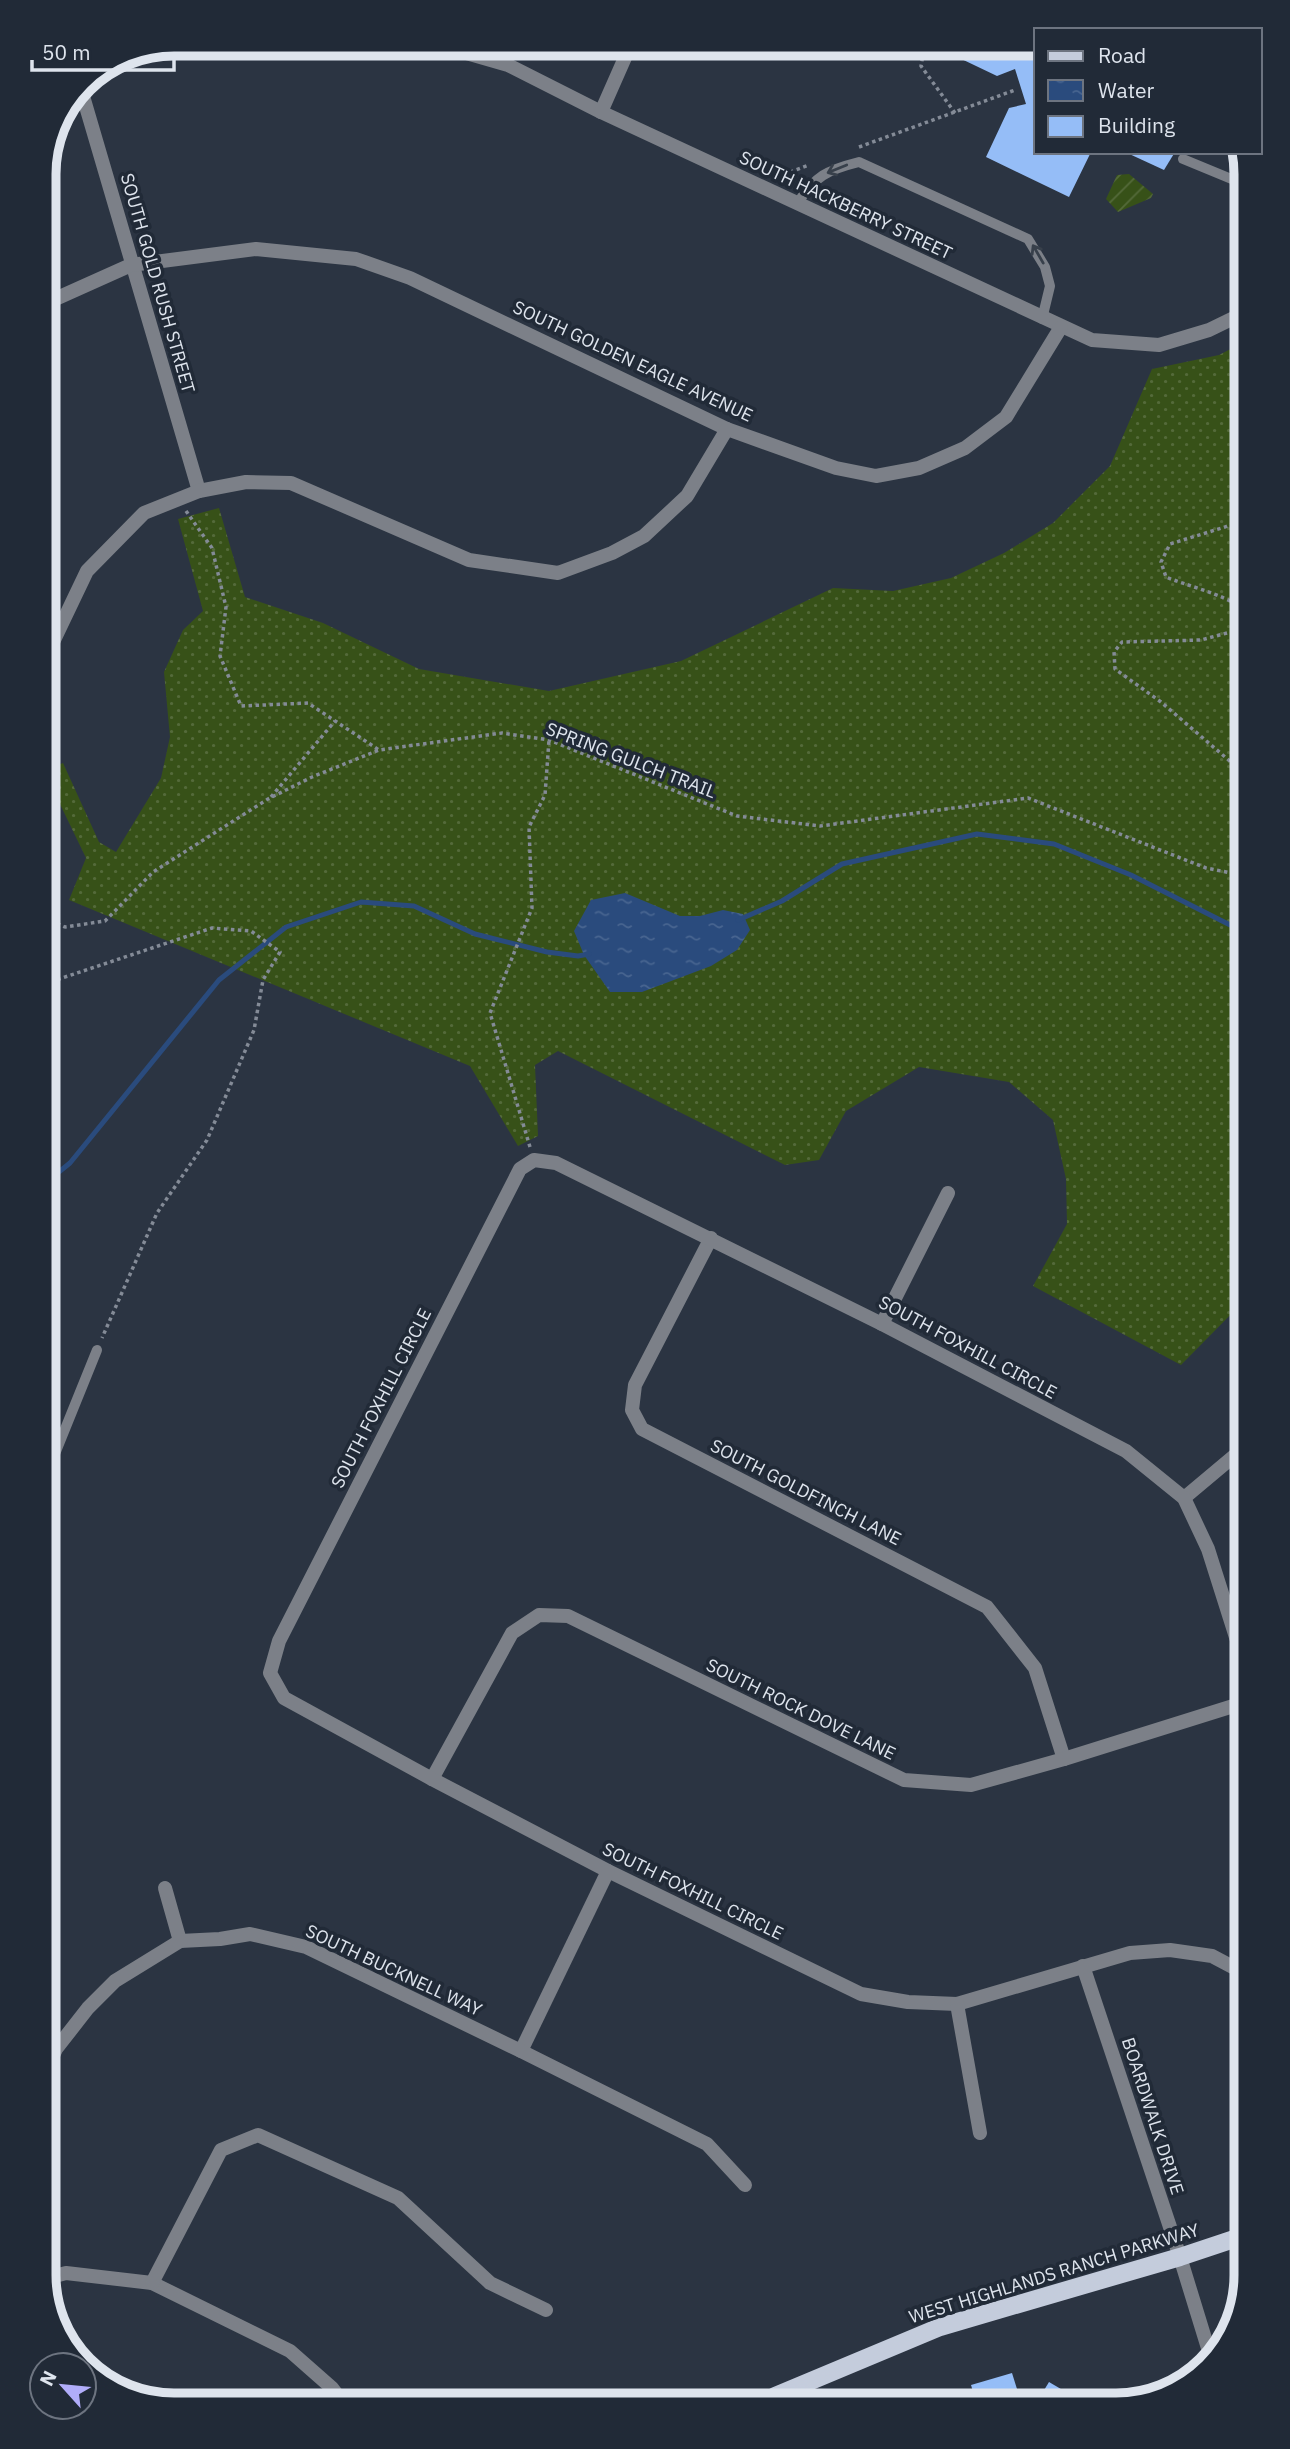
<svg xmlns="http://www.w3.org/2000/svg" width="1290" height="2449" viewBox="0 0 1290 2449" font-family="'IBM Plex Sans',sans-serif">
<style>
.grass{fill:url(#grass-dots)}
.garden{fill:url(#garden-furrows)}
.water{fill:url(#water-ripples)}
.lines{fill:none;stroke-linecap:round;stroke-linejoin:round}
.stream{stroke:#2a4b7d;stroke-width:5}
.building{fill:#95bdf7}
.path{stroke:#848b97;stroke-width:3.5;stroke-dasharray:3.5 3.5;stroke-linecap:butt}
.service{stroke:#7c8088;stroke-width:10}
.minor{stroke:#7c8088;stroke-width:14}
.primary{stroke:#c4ccdc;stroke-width:18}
.oneway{stroke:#38404b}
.labels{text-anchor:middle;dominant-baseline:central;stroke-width:7;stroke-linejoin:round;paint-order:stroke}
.street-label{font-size:18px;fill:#dee4ed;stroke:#212a37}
.rim{fill:none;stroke:#dee4ed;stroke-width:9}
</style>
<defs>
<pattern id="grass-dots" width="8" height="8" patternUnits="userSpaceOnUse" patternTransform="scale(1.75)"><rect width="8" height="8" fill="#375118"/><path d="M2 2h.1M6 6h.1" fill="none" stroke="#546a3a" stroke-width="1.8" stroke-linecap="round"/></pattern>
<pattern id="garden-furrows" width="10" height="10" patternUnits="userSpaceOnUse" patternTransform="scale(1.75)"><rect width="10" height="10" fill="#375118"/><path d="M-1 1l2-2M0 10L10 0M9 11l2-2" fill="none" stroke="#546a3a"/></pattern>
<pattern id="water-ripples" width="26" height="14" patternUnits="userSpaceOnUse" patternTransform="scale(1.75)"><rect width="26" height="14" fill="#2a4b7d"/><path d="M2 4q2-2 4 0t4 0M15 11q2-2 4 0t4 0" fill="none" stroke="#486590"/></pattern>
</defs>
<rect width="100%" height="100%" fill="#2b3442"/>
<polygon class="grass" points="1246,341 1246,1299 1181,1365 1033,1286 1067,1224 1066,1179 1053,1120 1009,1082 919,1067 846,1111 819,1160 785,1165 558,1051 535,1065 538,1136 518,1146 470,1066 69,900 86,858 44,771 63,763 99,842 116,852 161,778 170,737 164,672 183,630 203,611 178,519 219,508 245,597 323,623 419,669 549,691 681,661 833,588 893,591 951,578 1004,553 1053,523 1110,466 1152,369 1219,355"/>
<polygon class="garden" points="1129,174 1153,194 1151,198 1118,212 1106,199 1117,175"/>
<polygon class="water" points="625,893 680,916 700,916 723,910 743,914 750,930 737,950 711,966 642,992 610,992 584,955 574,931 591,900"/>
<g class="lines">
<g class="stream">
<polyline points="738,920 782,901 842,864 977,834 1054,844 1131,875 1246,933"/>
<polyline points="44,1184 70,1163 219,980 286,927 361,902 414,906 475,934 547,952 578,956 589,954"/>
</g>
</g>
<g class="building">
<polygon points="930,44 1036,44 1036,152 1091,152 1069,197 986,157 1009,108 1026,104 1015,69 997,76"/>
<polygon points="1125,152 1175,152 1164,170"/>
<polygon points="1012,2373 1022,2405 977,2405 971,2385"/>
<polygon points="1049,2382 1088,2405 1035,2405"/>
</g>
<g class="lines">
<g class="path">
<polyline points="925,44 921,66 955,113"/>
<polyline points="859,147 1015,90"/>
<polyline points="777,177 809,165"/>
<polyline points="1236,334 1246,429"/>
<polyline points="186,511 212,548 226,607 220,656 241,706 308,703 379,750"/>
<path d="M1246,775L1161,702L1115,669L1114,652L1122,642L1201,640L1238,630L1242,617C1241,613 1240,609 1237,606C1228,596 1182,584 1166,577L1161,562L1170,544L1225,527L1246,518"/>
<polyline points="271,797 335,721"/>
<polyline points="44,918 65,927 105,921 153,872 268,799 312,777 379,750 502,733 549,740 737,816 820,826 1028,798 1206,868 1246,876"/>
<polyline points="44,984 212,928 251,931 280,952 263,980 254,1030 207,1140 157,1213 102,1338"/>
<polyline points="1246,1037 1240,1035 1236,1017 1246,1008"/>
<polyline points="530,1147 490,1013 532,908 529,827 545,795 549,740"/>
</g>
<g class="service">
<polyline points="1183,159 1246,185"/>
<path d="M797,204C815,176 827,170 859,162L1028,239L1045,267L1050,286L1042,319"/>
<polyline points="44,1481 97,1350"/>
</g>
<g class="minor">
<polyline points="435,44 508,65 601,112 1092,340 1159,345 1209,330 1246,312"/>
<polyline points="80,86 199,491"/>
<polyline points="601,112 631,44"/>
<polyline points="44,304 131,265 256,249 356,259 410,278 727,429 836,468 876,476 919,468 965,448 1006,417 1061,327"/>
<polyline points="44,661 87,571 144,513 199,491 246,482 291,483 469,560 558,573 612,553 644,536 687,496 727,429"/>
<polyline points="711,1238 635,1385 632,1410 642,1429 987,1607 1035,1668 1064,1759"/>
<polyline points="882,1324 948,1193"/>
<polyline points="1184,1498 1246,1446"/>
<polyline points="432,1779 512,1633 539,1615 568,1616 904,1780 971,1785 1064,1759 1246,1702"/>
<polyline points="165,1888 180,1941"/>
<polyline points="1083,1966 1180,2257 1211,2358"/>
<polyline points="1246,1974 1212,1956 1170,1950 1130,1953 957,2004 908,2002 861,1994 608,1871 432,1779 284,1698 270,1673 279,1641 520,1169 534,1160 556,1163 882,1324 1126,1451 1184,1498 1208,1549 1246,1669"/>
<polyline points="957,2004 980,2133"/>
<polyline points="521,2051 608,1871"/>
<polyline points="44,2075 56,2049 88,2008 115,1981 180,1941 220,1939 250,1934 306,1947 521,2051 707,2144 745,2185"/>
<polyline points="44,2279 66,2273 152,2283 290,2351 332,2388 345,2405"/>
<polyline points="152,2283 221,2150 258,2135 398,2198 490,2283 546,2310"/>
</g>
<polyline class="primary" points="759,2405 775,2396 940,2327 1180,2257 1246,2235"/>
</g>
<defs><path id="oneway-shaft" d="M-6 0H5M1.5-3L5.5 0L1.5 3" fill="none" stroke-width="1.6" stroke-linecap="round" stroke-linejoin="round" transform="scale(1.75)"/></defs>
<g class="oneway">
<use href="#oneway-shaft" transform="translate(837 169) rotate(158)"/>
<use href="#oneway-shaft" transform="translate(1038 254) rotate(-120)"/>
</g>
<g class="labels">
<g class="street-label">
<text transform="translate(846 205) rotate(25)">SOUTH HACKBERRY STREET</text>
<text transform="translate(158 283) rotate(74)">SOUTH GOLD RUSH STREET</text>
<text transform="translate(633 361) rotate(25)">SOUTH GOLDEN EAGLE AVENUE</text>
<text transform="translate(631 760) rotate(21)">SPRING GULCH TRAIL</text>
<text transform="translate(968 1347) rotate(28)">SOUTH FOXHILL CIRCLE</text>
<text transform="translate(381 1398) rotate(-63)">SOUTH FOXHILL CIRCLE</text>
<text transform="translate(806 1492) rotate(27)">SOUTH GOLDFINCH LANE</text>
<text transform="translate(801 1709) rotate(26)">SOUTH ROCK DOVE LANE</text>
<text transform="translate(693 1891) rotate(26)">SOUTH FOXHILL CIRCLE</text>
<text transform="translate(394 1970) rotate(25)">SOUTH BUCKNELL WAY</text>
<text transform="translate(1153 2116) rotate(72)">BOARDWALK DRIVE</text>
<text transform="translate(1054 2273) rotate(-17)">WEST HIGHLANDS RANCH PARKWAY</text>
</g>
</g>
<path d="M0 0H1290V2449H0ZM174 56H1116A118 118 0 0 1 1234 174V2275A118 118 0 0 1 1116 2393H174A118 118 0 0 1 56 2275V174A118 118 0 0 1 174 56Z" fill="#212a37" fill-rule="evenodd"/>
<path class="rim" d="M174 56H1116A118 118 0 0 1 1234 174V2275A118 118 0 0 1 1116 2393H174A118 118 0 0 1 56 2275V174A118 118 0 0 1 174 56Z"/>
<rect x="1034" y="28" width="228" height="126" fill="#212a37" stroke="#6d7480" stroke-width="2"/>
<rect x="1048" y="51" width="35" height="10" fill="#c4ccdc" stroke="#6d7480" stroke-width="2"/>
<text x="1098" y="63" font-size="21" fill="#dee4ed">Road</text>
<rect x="1048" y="80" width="35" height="21" fill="url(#water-ripples)" stroke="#6d7480" stroke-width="2"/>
<text x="1098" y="98" font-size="21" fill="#dee4ed">Water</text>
<rect x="1048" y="116" width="35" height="21" fill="#95bdf7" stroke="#6d7480" stroke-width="2"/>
<text x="1098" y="133" font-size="21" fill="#dee4ed">Building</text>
<g transform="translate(63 2386) rotate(297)"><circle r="33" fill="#212a37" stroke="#6d7480" stroke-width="2"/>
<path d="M0-5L12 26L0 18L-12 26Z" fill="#b1adfa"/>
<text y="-10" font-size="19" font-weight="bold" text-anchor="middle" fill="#dee4ed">N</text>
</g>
<path d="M32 60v10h142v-10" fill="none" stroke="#dee4ed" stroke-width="3.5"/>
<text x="42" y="60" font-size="21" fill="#dee4ed" stroke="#212a37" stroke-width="5" paint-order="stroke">50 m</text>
</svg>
